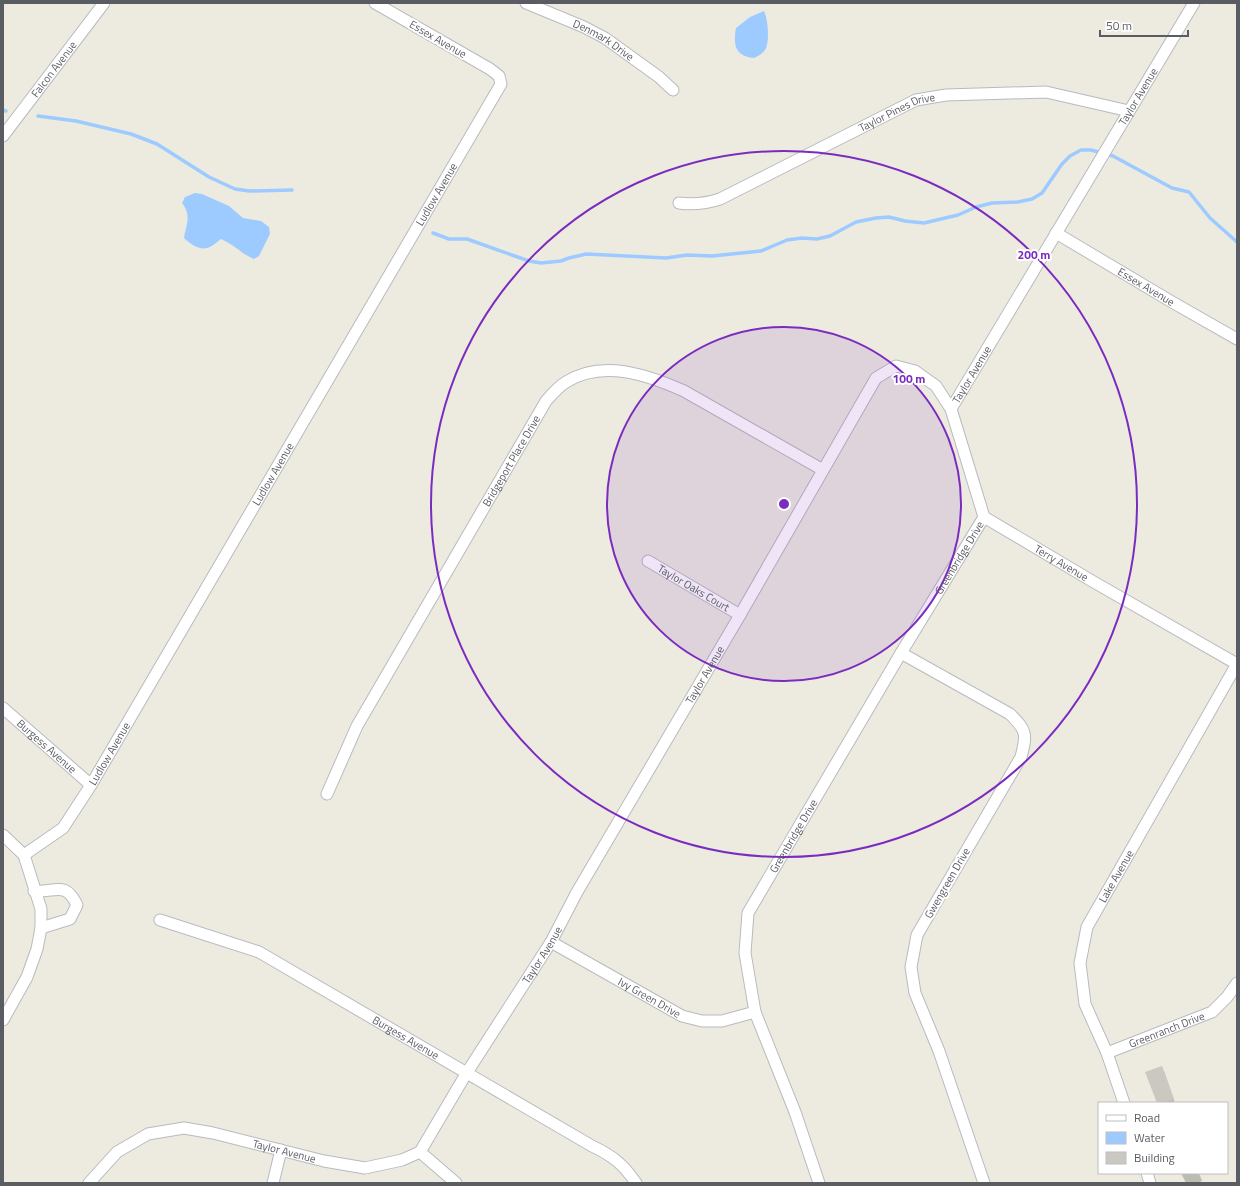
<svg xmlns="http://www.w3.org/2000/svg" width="1240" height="1186" viewBox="0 0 1240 1186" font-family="'Titillium Web',sans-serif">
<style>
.water{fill:#9ecbff}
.shadow{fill:#0003}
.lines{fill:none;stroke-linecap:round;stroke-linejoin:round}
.stream{stroke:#9ecbff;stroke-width:3.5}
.building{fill:#cac8c0}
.street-casing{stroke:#b8bac0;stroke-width:13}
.street{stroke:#fff;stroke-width:11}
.ring{fill:none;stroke:#7b2cbf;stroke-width:2}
.labels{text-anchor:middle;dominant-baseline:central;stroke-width:4;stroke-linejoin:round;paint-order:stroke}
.street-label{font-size:11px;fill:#595c62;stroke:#fff}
.centre{fill:#7b2cbf;stroke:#fff;stroke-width:2}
.ring-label{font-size:12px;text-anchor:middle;font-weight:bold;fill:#7b2cbf;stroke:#fff;stroke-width:4;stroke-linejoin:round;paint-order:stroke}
</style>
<rect width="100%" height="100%" fill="#edebe0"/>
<g class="water">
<path d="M764,11C768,19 770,42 765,50C762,54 758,56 754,58C735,56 733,45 736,28L750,17Z"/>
<path d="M195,193L202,194L229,206L243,218L261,221L269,227L270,234L259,256L254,259C242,254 233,244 221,239C217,242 212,247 207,248C199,250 190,244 184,238C186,224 192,216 182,203L185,197Z"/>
</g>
<g class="shadow">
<polygon points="1164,1071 1175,1103 1157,1103"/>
<polygon points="1181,1173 1199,1173 1202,1181 1197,1183 1186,1183"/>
</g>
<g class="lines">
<g class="stream">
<polyline points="3,110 6,111"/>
<polyline points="38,116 76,121 131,134 157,144 209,177 235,189 249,191 292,190"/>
<polyline points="433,233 449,239 467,239 529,261 541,263 561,261 569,258 586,254 666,258 687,255 712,256 761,251 787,240 802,238 817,239 830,236 856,222 876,218 889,217 905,221 924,223 958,215 976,207 992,203 1018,202 1032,199 1042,193 1062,164 1070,156 1081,150 1091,150 1113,156 1172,188 1189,192 1210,218 1237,242"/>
</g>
</g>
<polygon class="building" points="1162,1066 1174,1099 1164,1103 1157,1103 1145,1072"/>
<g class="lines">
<g class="street-casing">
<g id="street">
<path id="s1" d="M526,3L584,27L605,38L659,77L673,90"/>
<path id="s2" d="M3,136L104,3"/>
<path id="s3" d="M679,203C694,205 705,204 720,199L916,100L946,95L1046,92L1129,111"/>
<path id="s4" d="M1056,233L1172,302L1237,339"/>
<path id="s5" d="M951,409L984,517L1092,581L1237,664"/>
<path id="s6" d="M648,561L740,615"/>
<path d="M901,653L1010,714C1027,731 1027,734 1021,757L917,935L911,967L915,993L939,1051L984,1183"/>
<path id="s7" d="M3,708L91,785"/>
<path id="s8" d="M327,794L357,726L546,401C552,394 558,387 566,382C603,359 648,375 684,391L823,470"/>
<polyline points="3,835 24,855 41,909 41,928 37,949 27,977 3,1020"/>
<path id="s9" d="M24,855L63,828L91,785L501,84L499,76L490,69L375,3"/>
<path d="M34,891C55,893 65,880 77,905L70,919L41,928"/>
<path id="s10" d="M160,920L259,952L592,1146C613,1156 623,1164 636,1183"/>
<path id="s11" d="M551,942L682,1016L702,1021H722L755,1012"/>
<path id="s12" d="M1107,1053L1212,1012L1227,997L1237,983"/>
<path id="s13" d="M1124,1103L1107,1053L1085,1004L1080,963L1087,927L1237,664"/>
<polyline points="420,1152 456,1183"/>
<polyline points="1147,1173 1150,1183"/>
<path id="s14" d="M89,1183L117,1152L148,1134L184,1128L213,1133L324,1161L365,1168L402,1160L420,1152L466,1074L551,942L577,892L740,615L876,378L896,366L915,371L936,386L951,409L1194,3"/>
<polyline points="273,1183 281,1150"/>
<path id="s15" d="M819,1183L795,1112L755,1012L745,953L748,913L901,653L984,517"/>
</g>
</g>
<use href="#street" class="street"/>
</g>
<circle cx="784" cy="504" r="177" fill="#7b2cbf" fill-opacity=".12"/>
<g class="ring">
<circle cx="784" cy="504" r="177"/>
<circle cx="784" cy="504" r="353"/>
</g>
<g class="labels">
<g class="street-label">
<text transform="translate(438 39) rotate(30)">Essex Avenue</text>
<text stroke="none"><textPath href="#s1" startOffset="86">Denmark Drive</textPath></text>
<text stroke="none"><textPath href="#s2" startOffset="84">Falcon Avenue</textPath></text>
<text stroke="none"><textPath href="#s14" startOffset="1716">Taylor Avenue</textPath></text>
<text stroke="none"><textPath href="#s3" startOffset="239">Taylor Pines Drive</textPath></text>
<text stroke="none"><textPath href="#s9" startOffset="783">Ludlow Avenue</textPath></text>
<text stroke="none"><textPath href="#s4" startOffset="105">Essex Avenue</textPath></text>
<text stroke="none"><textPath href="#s14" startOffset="1392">Taylor Avenue</textPath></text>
<text stroke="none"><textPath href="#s8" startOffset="381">Bridgeport Place Drive</textPath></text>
<text stroke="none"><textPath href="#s9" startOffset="459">Ludlow Avenue</textPath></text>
<text stroke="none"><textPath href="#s15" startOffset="696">Greenbridge Drive</textPath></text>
<text stroke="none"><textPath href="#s5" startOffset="203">Terry Avenue</textPath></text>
<text stroke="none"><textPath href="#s6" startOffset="53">Taylor Oaks Court</textPath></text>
<text stroke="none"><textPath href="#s14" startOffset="913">Taylor Avenue</textPath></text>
<text stroke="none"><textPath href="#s7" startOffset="58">Burgess Avenue</textPath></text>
<text stroke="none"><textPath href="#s9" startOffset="135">Ludlow Avenue</textPath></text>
<text stroke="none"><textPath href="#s15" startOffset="372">Greenbridge Drive</textPath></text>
<text stroke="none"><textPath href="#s13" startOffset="243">Lake Avenue</textPath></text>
<text transform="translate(947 883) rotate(-60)">Gwengreen Drive</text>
<text stroke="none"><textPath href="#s14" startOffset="589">Taylor Avenue</textPath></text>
<text stroke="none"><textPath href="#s11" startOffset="113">Ivy Green Drive</textPath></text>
<text stroke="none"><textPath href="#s12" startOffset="64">Greenranch Drive</textPath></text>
<text stroke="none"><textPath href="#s10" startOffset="274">Burgess Avenue</textPath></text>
<text stroke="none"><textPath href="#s14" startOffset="217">Taylor Avenue</textPath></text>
</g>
</g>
<circle cx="784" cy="504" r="6" class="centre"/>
<g class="ring-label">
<text x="1034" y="259">200 m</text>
<text x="909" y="383">100 m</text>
</g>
<rect width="1240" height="1186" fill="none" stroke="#595c62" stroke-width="8"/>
<rect x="1098" y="1102" width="130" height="72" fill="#ffffff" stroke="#bdbec0"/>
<rect x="1106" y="1115" width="20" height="6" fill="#ffffff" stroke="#bdbec0"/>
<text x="1134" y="1122" font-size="12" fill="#595c62">Road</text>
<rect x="1106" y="1132" width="20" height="12" fill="#9ecbff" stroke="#bdbec0"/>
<text x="1134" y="1142" font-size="12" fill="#595c62">Water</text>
<rect x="1106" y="1152" width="20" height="12" fill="#cac8c0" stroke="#bdbec0"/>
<text x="1134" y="1162" font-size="12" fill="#595c62">Building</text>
<path d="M1100 30v6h88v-6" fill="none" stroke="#595c62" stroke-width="2"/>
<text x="1106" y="30" font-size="12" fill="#595c62" stroke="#ffffff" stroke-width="3" paint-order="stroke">50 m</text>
</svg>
